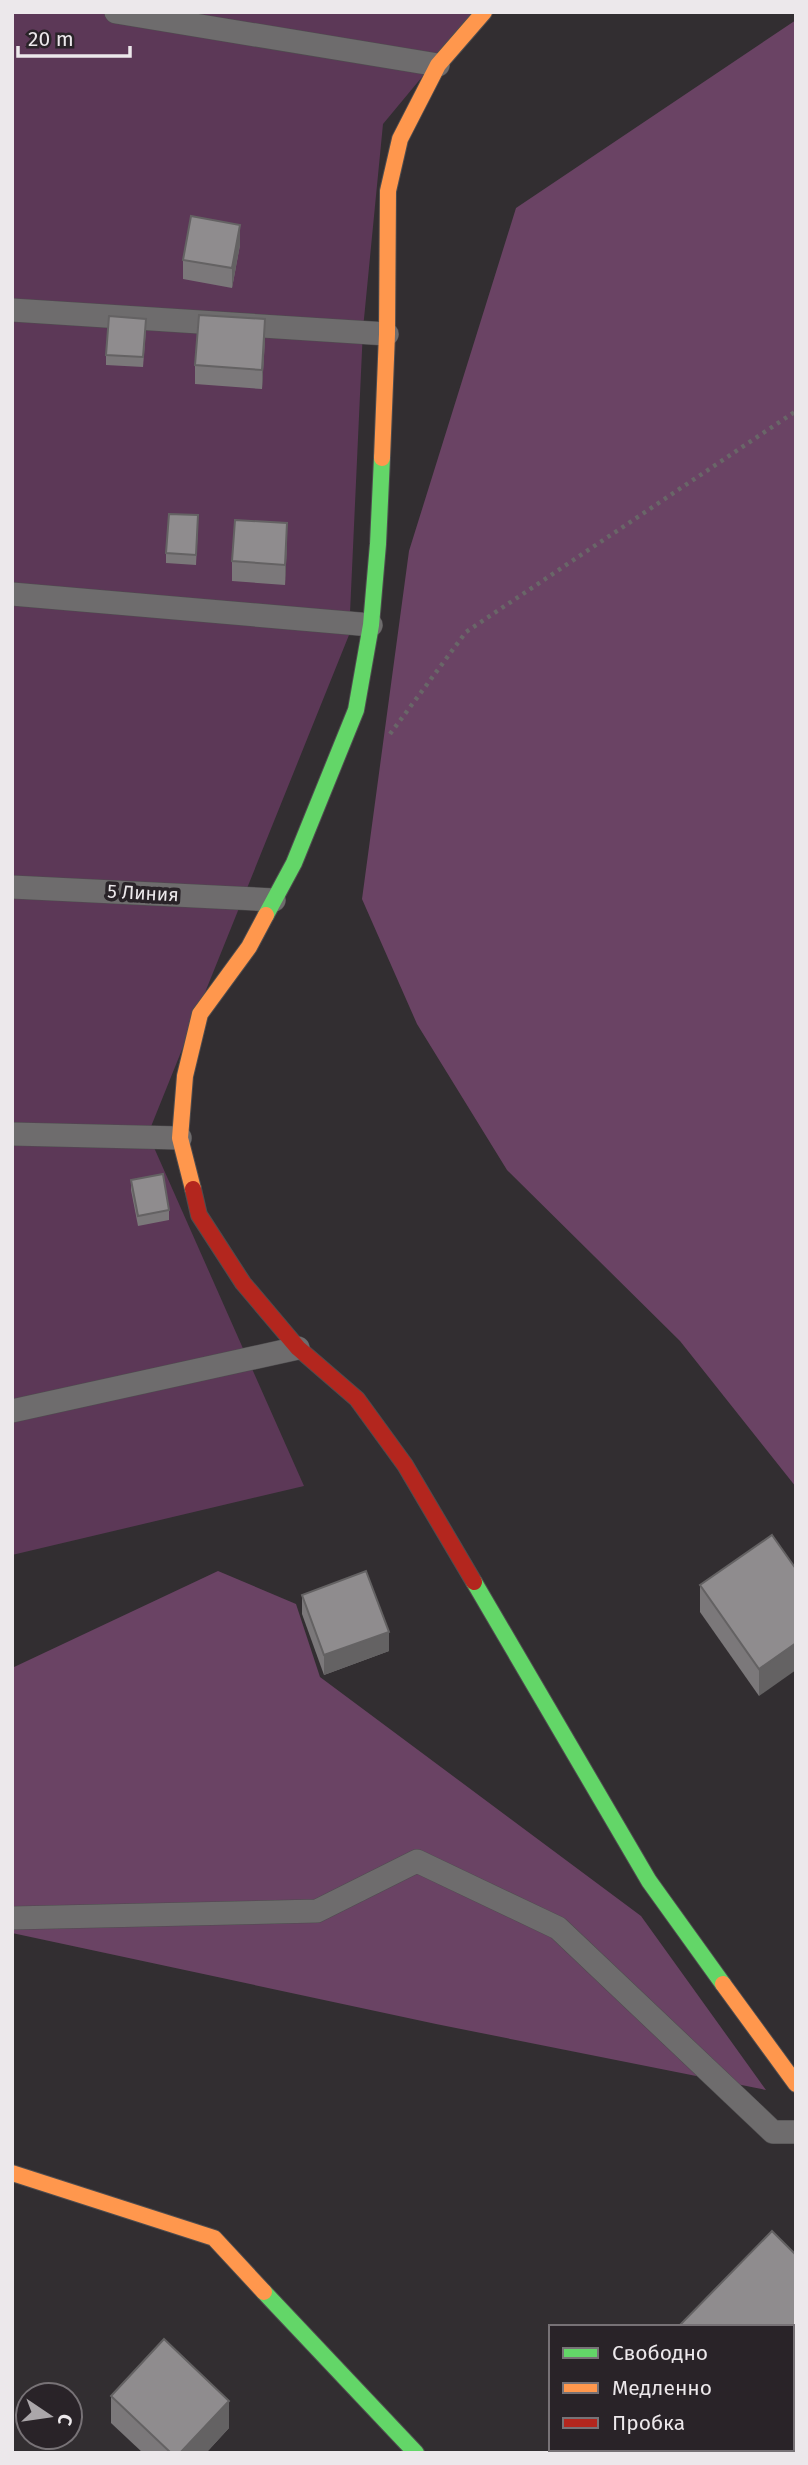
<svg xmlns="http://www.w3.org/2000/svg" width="808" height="2465" viewBox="0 0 808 2465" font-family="'Fira Sans',sans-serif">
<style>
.green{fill:#5c3857}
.forest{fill:#6a4364}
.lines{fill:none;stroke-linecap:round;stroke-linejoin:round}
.lane-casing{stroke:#4f4d4f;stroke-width:24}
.fast-casing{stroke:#4f4d4f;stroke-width:18}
.slow-casing{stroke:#4f4d4f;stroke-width:18}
.jam-casing{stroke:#4f4d4f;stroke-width:18}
.path{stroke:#696668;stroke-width:4.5;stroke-dasharray:3.5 5;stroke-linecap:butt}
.lane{stroke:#6e6c6d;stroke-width:23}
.fast{stroke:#63d668;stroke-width:16}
.slow{stroke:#ff974d;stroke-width:16}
.jam{stroke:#b3261e;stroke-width:16}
.wall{fill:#7b787a}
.shaded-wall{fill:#646263}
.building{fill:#8f8c8e;stroke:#646263;stroke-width:2}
.labels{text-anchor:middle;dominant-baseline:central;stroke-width:7;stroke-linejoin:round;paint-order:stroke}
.street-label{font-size:19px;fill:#ece8eb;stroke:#292328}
</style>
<rect width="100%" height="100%" fill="#322e31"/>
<polygon class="green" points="12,12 476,12 383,124 363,329 349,635 148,1134 304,1486 12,1555"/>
<g class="forest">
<polygon points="796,20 796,1487 680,1341 507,1170 417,1024 362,899 409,551 516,208"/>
<polygon points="218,1571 296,1604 320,1677 641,1916 766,2090 436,2024 12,1933 12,1668"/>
</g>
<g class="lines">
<g class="lane-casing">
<g id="lane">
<polyline points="116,12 438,65"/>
<polyline points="12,310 387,334"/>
<polyline points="12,594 371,625"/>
<polyline points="12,887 274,900"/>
<polyline points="12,1134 180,1138"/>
<polyline points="12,1411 298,1348"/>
<polyline points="12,1918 317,1911 417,1861 558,1928 773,2132 796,2132"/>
</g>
</g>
<g class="fast-casing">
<g id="fast">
<polyline points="266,915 294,863 356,710 371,625 378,544 382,458"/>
<polyline points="474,1582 649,1881 723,1984"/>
<polyline points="264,2292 416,2453"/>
</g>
</g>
<g class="slow-casing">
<g id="slow">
<polyline points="382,458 387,334 388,191 400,139 438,65 484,12"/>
<polyline points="193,1189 180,1138 185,1076 200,1014 249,947 266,915"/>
<polyline points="723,1984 796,2084"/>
<polyline points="12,2173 214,2238 264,2292"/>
</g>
</g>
<g class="jam-casing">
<polyline id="jam" points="193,1189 199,1215 243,1283 298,1348 357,1399 405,1465 474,1582"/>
</g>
<polyline class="path" points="390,734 466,632 796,411"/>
<use href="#lane" class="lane"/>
<use href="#fast" class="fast"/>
<use href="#slow" class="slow"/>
<use href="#jam" class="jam"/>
</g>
<g class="wall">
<polygon points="240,245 232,288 183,279 183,260"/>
<polygon points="146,329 143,367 106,365 106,355"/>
<polygon points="265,339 262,389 195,384 195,365"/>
<polygon points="198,525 196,565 166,563 166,553"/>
<polygon points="287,543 285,585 232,581 232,561"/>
<polygon points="131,1180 169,1210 169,1220 138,1226 131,1190"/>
<polygon points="796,1569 759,1696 700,1612 700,1585"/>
<polygon points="302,1595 389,1651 324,1675 302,1614"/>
<polygon points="111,2396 229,2428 206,2453 143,2453 111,2423"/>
</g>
<g class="shaded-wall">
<polygon points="240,225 240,245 232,288 232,268"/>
<polygon points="265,319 265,339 262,389 262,370"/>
<polygon points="287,523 287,543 285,585 285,565"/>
<polygon points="389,1632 389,1651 324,1675 324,1655"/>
<polygon points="796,1643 796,1670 759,1696 759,1669"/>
<polygon points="796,2331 796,2358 792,2361 792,2334"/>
<polygon points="229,2401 229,2428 206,2453 180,2453"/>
</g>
<g class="building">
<polygon points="191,216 240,225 232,268 183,260"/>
<polygon points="199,315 265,319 262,370 195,365"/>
<polygon points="109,316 146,319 143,357 106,355"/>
<polygon points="169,514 198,515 196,555 166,553"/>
<polygon points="235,520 287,523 285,565 232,561"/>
<polygon points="163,1174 169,1210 138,1216 131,1180"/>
<polygon points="772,1535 796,1569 796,1643 759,1669 700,1585"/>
<polygon points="366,1571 389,1632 324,1655 302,1595"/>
<polygon points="772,2231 796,2255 796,2331 792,2334 792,2327 678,2327"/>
<polygon points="164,2339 229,2401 180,2453 171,2453 111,2396"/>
</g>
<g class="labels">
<g class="street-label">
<text transform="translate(143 893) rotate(3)">5 Линия</text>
</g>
</g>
<rect width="808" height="2465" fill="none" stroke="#ece8eb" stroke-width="28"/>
<rect x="549" y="2325" width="245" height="126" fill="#292328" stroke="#777276" stroke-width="2"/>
<rect x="563" y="2348" width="35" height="10" fill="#63d668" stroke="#777276" stroke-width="2"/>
<text x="612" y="2360" font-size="21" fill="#ece8eb">Свободно</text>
<rect x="563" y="2383" width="35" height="10" fill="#ff974d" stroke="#777276" stroke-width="2"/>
<text x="612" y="2395" font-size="21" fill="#ece8eb">Медленно</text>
<rect x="563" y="2418" width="35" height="10" fill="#b3261e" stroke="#777276" stroke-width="2"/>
<text x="612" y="2430" font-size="21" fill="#ece8eb">Пробка</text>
<g transform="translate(49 2416) rotate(103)"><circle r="33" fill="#292328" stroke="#777276" stroke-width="2"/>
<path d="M0-5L12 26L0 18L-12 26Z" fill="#aba7aa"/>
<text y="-10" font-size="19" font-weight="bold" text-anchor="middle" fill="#ece8eb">С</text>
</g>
<path d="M18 46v10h112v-10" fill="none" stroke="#ece8eb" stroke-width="3.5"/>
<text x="28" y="46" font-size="21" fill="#ece8eb" stroke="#292328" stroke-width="5" paint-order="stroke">20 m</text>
</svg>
